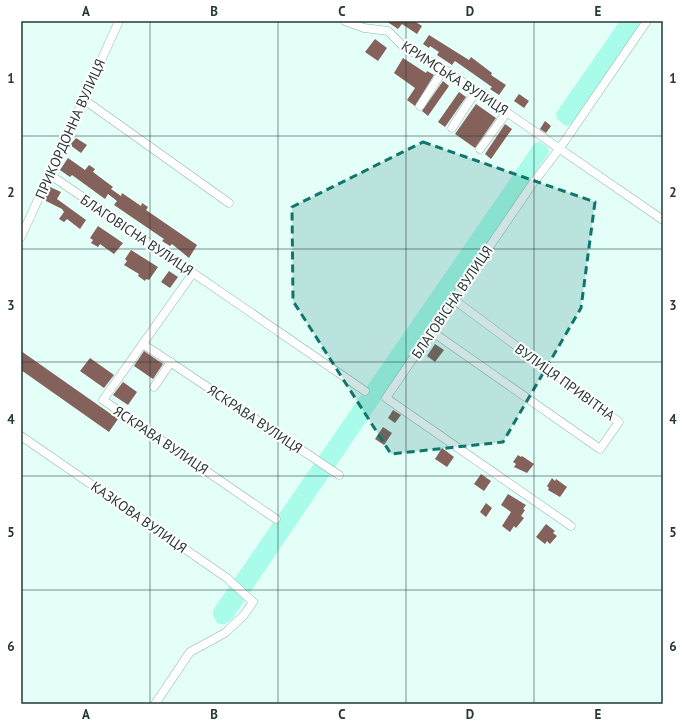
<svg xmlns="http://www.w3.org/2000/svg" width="684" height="725" viewBox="0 0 684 725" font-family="'PT Sans',sans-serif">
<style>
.green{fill:#a9fce9}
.building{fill:#84615b}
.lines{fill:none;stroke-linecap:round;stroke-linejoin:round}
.minor-casing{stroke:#8bb5ab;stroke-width:9}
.minor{stroke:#fff;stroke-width:8}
.marked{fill:#0f766e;fill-opacity:0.2;stroke:#0f766e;stroke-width:3;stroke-dasharray:8 5;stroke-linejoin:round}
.grid{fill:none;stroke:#263834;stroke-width:1;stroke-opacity:0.55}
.labels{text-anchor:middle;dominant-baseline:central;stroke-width:4;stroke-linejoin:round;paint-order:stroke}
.street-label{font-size:14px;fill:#263834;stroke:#fff}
.neatline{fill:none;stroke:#263834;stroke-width:1.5}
.grid-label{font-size:13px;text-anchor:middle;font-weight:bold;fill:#263834}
</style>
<rect width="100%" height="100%" fill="#e4fef8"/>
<g class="green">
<polygon points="620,21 643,21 572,124 566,126 557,119 556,113"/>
<polygon points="540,142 548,148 549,152 232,619 225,624 218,624 213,616 213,610 535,143"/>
</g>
<g class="building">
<polygon points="386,21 414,21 422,26 417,34 402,24 398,29"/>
<polygon points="429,35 469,60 471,57 492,73 491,75 506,85 499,95 490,89 492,87 455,61 452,65 437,55 439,52 430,46 429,48 423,44"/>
<polygon points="375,39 387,48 378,61 365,52"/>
<polygon points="403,58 426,73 427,71 434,75 415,106 407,100 415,88 394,73"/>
<polygon points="443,81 449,86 428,116 422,111"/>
<polygon points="459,92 466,97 445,127 438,122"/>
<polygon points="519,94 529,101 524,108 514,101"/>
<polygon points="476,104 496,118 475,148 455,134"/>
<polygon points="545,121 551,126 546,133 540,129"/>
<polygon points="505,124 512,129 491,159 485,154"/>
<polygon points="76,138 87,145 81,153 70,145"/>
<polygon points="68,158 85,170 89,165 95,169 93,172 113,187 111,189 121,196 122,193 141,206 142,203 148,207 146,210 197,245 189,258 172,244 170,246 162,241 164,239 114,205 117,201 108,194 105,199 72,175 70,177 60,170"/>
<polygon points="50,187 61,192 57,199 86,220 80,229 67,219 64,222 59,219 64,212 62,209 44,200"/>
<polygon points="98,226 123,243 114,254 100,244 98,247 91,243 93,240 90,238"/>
<polygon points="131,250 158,267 149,280 146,279 145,281 138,276 139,274 124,265 127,261 125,259"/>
<polygon points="169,271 178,277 170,288 161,282"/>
<polygon points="435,344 444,350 435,362 427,356"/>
<polygon points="21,351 118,419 109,432 21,370"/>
<polygon points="144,351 163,364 153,379 134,366"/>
<polygon points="90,358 114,375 104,388 80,371"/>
<polygon points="123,382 137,392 128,405 113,395"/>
<polygon points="393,410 401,415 395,423 388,418"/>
<polygon points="383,427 392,433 384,445 375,439"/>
<polygon points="442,448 454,457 447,467 435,459"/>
<polygon points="518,455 521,457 522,456 534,464 527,473 514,467 516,464 513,462"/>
<polygon points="481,474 491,481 484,491 474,484"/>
<polygon points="552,478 555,481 556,479 567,487 560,497 548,490 549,488 547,486"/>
<polygon points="508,494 526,505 523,509 525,510 521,516 524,518 516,528 514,526 510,532 502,526 511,512 501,505"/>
<polygon points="486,503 492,508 486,517 480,512"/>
<polygon points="546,524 555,531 553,533 557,536 550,544 547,541 545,544 536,537"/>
</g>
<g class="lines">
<g class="minor-casing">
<g id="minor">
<polyline points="345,21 364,28 388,31 405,48 444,69 663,220"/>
<polyline points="83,99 229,203"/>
<polyline points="420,106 444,69"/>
<polyline points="452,128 476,91"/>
<polyline points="480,149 507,112"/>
<polyline points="49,174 365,391"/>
<polyline points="21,237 119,21"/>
<polyline points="193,273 103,400 276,519"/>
<polyline points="431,331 600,449 619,422 453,299"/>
<polyline points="143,344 339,475"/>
<polyline points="154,387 171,362"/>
<polyline points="21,436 227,578 253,602 244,615 225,633 190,652 155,704"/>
<polyline points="571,526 386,398 533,183 560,148 647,21"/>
</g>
</g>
<use href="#minor" class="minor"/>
</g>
<path class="marked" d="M423,142L595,202L581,308L503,442L391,454L293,301L292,207Z"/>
<path class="grid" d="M150,21V704M278,21V704M406,21V704M534,21V704M21,136H663M21,249H663M21,362H663M21,476H663M21,590H663"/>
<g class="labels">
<g class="street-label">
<text transform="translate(455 78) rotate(33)">КРИМСЬКА ВУЛИЦЯ</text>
<text transform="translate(70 129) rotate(-66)">ПРИКОРДОННА ВУЛИЦЯ</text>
<text transform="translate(137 235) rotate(34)">БЛАГОВІСНА ВУЛИЦЯ</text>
<text transform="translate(452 302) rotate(-56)">БЛАГОВІСНА ВУЛИЦЯ</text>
<text transform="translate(565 382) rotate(36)">ВУЛИЦЯ ПРИВІТНА</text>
<text transform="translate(255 419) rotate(34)">ЯСКРАВА ВУЛИЦЯ</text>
<text transform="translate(161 440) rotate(34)">ЯСКРАВА ВУЛИЦЯ</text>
<text transform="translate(139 517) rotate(35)">КАЗКОВА ВУЛИЦЯ</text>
</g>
</g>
<rect width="684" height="725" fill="none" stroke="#ffffff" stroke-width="44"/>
<rect x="22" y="22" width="640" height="681" class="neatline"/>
<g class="grid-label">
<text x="86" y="16">A</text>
<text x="214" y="16">B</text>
<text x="342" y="16">C</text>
<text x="470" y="16">D</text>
<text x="598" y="16">E</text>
<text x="11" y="83">1</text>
<text x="673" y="83">1</text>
<text x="11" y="197">2</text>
<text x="673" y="197">2</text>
<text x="11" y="310">3</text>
<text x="673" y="310">3</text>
<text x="11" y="424">4</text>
<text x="673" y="424">4</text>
<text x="11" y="537">5</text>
<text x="673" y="537">5</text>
<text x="11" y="651">6</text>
<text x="673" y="651">6</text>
<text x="86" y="719">A</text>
<text x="214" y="719">B</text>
<text x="342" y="719">C</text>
<text x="470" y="719">D</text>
<text x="598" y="719">E</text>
</g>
</svg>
